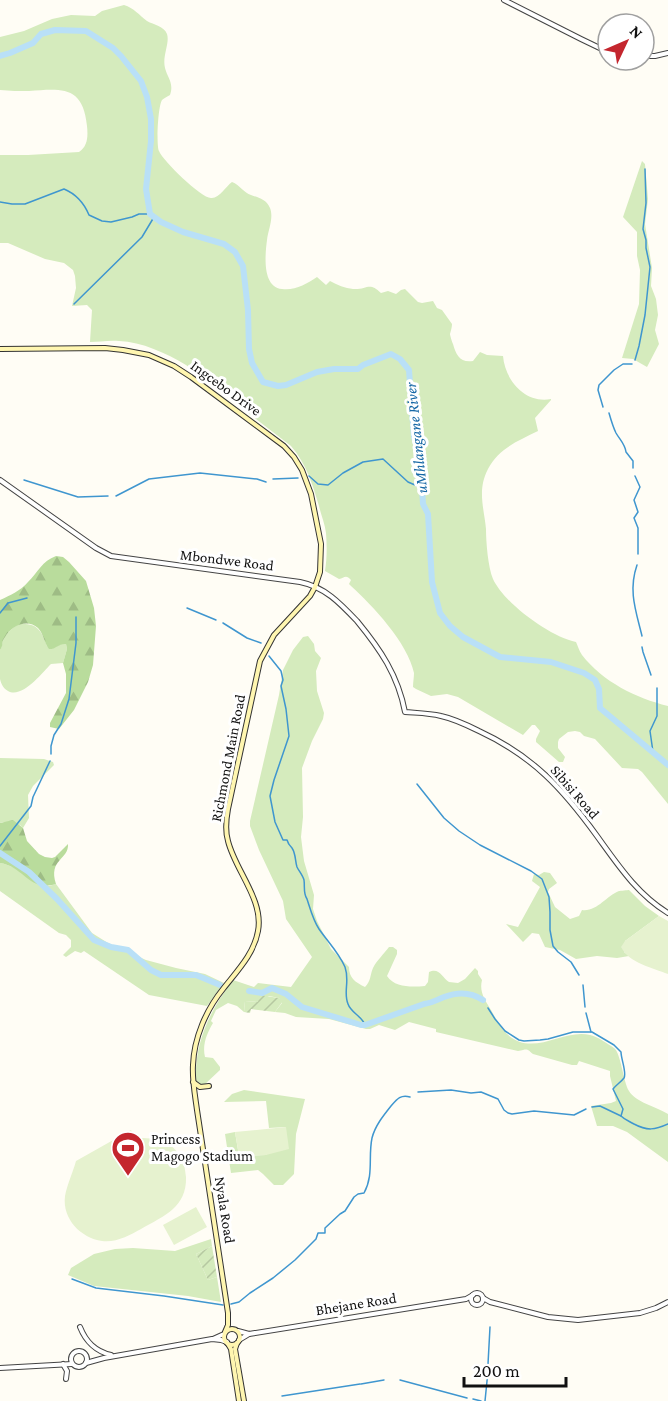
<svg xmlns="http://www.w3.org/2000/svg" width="668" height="1401" viewBox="0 0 668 1401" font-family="'Crimson Pro',serif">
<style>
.grass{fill:#d5ebbd}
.forest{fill:url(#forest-firs)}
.garden{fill:url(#garden-furrows)}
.pitch{fill:#e6f2cf}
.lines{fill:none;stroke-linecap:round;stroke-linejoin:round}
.stream{stroke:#3f96cf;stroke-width:1.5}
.river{stroke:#b9e0f7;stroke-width:6}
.tertiary-casing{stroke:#444;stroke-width:6}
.secondary-casing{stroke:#333;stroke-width:6}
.tertiary{stroke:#fff;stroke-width:4}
.secondary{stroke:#fff6b0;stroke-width:4}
.labels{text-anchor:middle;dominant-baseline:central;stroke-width:6;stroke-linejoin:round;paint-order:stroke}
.street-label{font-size:15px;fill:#111;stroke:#fff}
.poi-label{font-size:15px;fill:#111;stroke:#fff;text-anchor:start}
.water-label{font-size:16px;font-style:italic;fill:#1768a6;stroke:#fff}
</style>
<defs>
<pattern id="forest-firs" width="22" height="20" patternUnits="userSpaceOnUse" patternTransform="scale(1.5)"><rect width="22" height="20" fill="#b9dc9c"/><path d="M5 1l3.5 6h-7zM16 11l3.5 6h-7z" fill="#9ebc85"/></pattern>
<pattern id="garden-furrows" width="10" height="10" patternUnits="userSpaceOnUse" patternTransform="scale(1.5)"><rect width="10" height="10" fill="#d5ebbd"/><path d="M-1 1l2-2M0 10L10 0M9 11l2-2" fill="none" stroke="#b6c8a1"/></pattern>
</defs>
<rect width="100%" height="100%" fill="#fffdf5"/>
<g class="grass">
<path d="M124,5C134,8 139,15 147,21C154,25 164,26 167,34C170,43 162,56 165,68C168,79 174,83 170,95C167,97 164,98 162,100C158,106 156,145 159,151C163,161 201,198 211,198C219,199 226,186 232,182C240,185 244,193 251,195C259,198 266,199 270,208C274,218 268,230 267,240C265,255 262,287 282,289C294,291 307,284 317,277L326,285L330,281C337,285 345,288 353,289C367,290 369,281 381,293L388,291L396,294L401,290L405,289L418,302L422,303L433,301L437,308L442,310L452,324C452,327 451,330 450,334C450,335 452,342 453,344C456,355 460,363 473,361L480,352L487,355L503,356C505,380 525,404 551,399V400L535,418L538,431C518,441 499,448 488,469C477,490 484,508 486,529C486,542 488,567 493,579C504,603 550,637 576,642C578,646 579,651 582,655C603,682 636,698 668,706V804L642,772L638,769L622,768L595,739L584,736L580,732L575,731L568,732L559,739L558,742V748L565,757L563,762H559L536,742V739L540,731L535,725H532L523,735L458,697L447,694L431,696L416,689L413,687C413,682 414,677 414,673C408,643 372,605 351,586L349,584L351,580C346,574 344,578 339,579L325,571C327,559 327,546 326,533C325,524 321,515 319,506C312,483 307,465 291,446L186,365C166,353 142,342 119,341C109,340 99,342 90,342L92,310L87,305L72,306L76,288L75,276L73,270L64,263L45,259L8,243H0V155H28L79,152C88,146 88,136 87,126C83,85 61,89 29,91C19,91 10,91 0,90V37L24,31L52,19L71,15L95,16L102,11Z"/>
<polygon points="642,161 645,164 648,199 645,224 652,268 651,286 656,299 658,315 655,330 659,344 647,367 633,359 622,358 639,304 640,270 637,256 637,232 623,217"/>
<path d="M19,624C38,623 41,630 47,646L52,649L61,644H66L67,649L63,663L51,664C42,673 22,699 8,691C4,689 1,684 0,679C0,670 0,659 0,650C2,647 2,644 3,641C4,634 13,628 19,624Z"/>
<path d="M308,636L314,644L315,651L321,658L316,671L317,691L324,713L323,719L312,741L302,768L303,817L301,837L304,861L314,895L313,909L317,921L331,949L349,967C349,978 355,982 365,987C371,981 370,975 373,968C377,960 384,954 389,947H393L397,950V954L387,976C395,988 412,987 425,986L428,982L429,972C439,967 442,977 449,982L458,983L465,979L475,968L478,971V974L482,980C479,992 485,1000 491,1010C495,1017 500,1027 506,1033C532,1059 563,1028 590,1035C597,1036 608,1044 614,1048C621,1053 623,1081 629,1091C635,1102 657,1107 668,1114V1162L627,1132L613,1126H597L591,1106L611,1103L616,1101L610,1076V1071L579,1061L577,1065H572L533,1054C526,1048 528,1049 518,1051L436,1032V1029L409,1022L395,1030L379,1025L370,1029H366L329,1019L296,1017L285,1013L275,1012L282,1003L279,998L269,996L258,1002L245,1001L244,1012L237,1006L228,1003L216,1010L211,1021L213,1023C207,1033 202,1045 205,1057L213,1058L220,1067V1070L204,1085H200L196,1082C194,1043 210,1010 233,980L254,987L258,983L291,987L312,957L286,919L283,901L259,850L250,826V821L279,695L283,670L293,650L303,637Z"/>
<polygon points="0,758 44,759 53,762 54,765 33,786 28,795 29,818 23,828 20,825 3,822 0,823"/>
<path d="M0,863C13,865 35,880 49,886L56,884L92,933L108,943L146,960L176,968L205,974L224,983L207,1006L149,995L84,951L81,953L75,951L66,957L63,955L71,947V940L66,935L59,933L0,891Z"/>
<path d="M544,872L550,873L557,883L549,889L548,892L555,907L570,919L579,916L582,910C597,912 606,896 619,891C620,891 628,890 629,890L645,906L659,916L625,941L624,952L629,956L617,958L597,956L576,959L560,950L545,947L539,934L532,933L523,942L506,924L518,927L540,887L532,881L534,874L539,875Z"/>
<polygon points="244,1090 305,1099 296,1134 294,1174 283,1185 274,1185 263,1174 258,1170 231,1173 225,1134 235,1132 239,1156 266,1155 286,1127 269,1128 266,1101 224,1102 232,1094"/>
<polygon points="211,1239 212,1246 196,1254 208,1280 217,1277 221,1302 188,1296 94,1286 68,1275 71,1268 94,1254 115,1249 133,1248 175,1251"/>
</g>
<g class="forest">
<path d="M56,556L63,557L69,562L86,581L94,608L96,626L93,665L88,682L74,710L59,729L50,727V723L66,693V674L63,663L67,649L66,644C59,643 55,650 49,649C44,643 44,634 38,628C27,618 11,626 5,637C1,642 4,645 0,650V600C11,595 20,591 28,582C38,572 42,561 56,556Z"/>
<path d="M13,820L23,828L27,841L39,854L45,857L52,858L55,857L68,844C69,860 48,859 56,884C28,892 25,867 0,863V823Z"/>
</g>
<g class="garden">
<polygon points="259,995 279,998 283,1001 275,1012 251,1009 250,1013 244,1012 245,1001 258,1002"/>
<polygon points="212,1246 217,1277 208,1280 196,1254"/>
</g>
<g class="pitch">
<path d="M659,916L668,921V974C653,968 629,963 621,947L625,941Z"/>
<polygon points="286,1127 289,1149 266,1155 239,1156 235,1132"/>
<path d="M131,1130L135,1138C156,1138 172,1139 182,1160C185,1166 185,1170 186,1177C187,1207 164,1216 141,1229C130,1235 116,1243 102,1241C81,1238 62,1219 65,1196C67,1185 73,1172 76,1161Z"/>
<polygon points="196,1207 207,1227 174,1245 163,1225"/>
</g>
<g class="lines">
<g class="stream">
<path d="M0,202L12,204H25L64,189C76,194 84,203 89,215L102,221L111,222L132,217L139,214H150"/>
<polyline points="74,304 142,237 154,217"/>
<polyline points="635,360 639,346 645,315 650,267 646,248 646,240 643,229 646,203 645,169"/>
<polyline points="603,407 598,390 599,385 614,370 623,364 632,364"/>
<path d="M609,413C611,420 613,427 616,433C620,440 625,444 626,452L633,461V468"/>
<polyline points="309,476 318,484 328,485 343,473 363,462 383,459 408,482 422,488 422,492"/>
<polyline points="635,476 640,487 634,500 638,512 634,518 638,528 638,554"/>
<polyline points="273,479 298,478"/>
<polyline points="24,480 78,497 108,496"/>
<polyline points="116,496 149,479 200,473 257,479 266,482"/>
<path d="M637,565C628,591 636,611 642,636"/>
<polyline points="187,608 216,620"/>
<polyline points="0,613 8,603 27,598"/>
<polyline points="223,623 247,638 261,643"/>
<polyline points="642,647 643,652 651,675"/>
<path d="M269,656L281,671L283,680L281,686L286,709L289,736L274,780L270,796L275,822L283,840H287C288,844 290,846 292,848C296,854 295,861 297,867C299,871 303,876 304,880C305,887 303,893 307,899C310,908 313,920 319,929C328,942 339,953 345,967C350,981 343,992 348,1004C351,1013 362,1016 365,1025"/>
<polyline points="653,752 650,731 657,716 657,688"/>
<polyline points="51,754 51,746 54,735 61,724 69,699 76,643 76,617"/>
<polyline points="417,784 444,818 459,831 480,845 531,871 542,879 549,897 550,912 550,930 553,946 558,952 571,962 579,975"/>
<polyline points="0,846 31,806 33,797 50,761"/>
<polyline points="583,985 585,1007"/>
<path d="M488,1008L495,1019L505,1031L519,1040L524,1041L540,1040L548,1039L573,1032H592L614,1045L621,1052C621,1059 627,1073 624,1078C621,1082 616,1085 613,1089L623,1109L621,1116C625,1120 629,1121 634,1124C647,1131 655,1130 668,1124"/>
<polyline points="586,1013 591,1032"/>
<polyline points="418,1092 451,1090 471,1093 481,1092 498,1099 504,1110 508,1113 512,1114 534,1111 574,1115 586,1109"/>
<polyline points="592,1107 600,1106 621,1116"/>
<polyline points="72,1279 96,1288 164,1296 223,1305"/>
<path d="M231,1304L239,1302L250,1293L273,1278L295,1260L316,1239L318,1233H325V1228L340,1214L345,1211L354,1197L358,1194L364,1193C374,1175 368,1157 372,1138C375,1126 383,1116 391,1106C397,1099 401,1094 410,1097"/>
<polyline points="488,1364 490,1327"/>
<polyline points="400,1380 467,1398"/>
<polyline points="361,1384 384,1380"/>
<polyline points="282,1396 360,1384"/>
<polyline points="473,1399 481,1401"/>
<polyline points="485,1401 488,1371"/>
</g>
<g class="river">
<polyline points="0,56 10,53 33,43 41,34 55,30 86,31 113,48 121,56 141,81 147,97 151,119 151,141 146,189 150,214 161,222 183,232 224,244 235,252 243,266 248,310 249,349 252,363 263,382 278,386 286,385 317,372 334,369 358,369 363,365 391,354 400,359 409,370 414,437 420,456 423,504 428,514 432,582 440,613 450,626 463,637 500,657 551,662 584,673 595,680 599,689 600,708 668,765"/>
<polyline points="0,853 29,872 57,899 94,940 111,947 128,950 151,970 161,975 196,975 220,985"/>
<path d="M249,991L262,993L272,988L286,994L302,1007L361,1025H365L424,1004C433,1003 436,1000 444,997C457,992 471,992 483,1000"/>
</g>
<g class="tertiary-casing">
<g id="tertiary">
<polyline points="504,0 581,39 608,52"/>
<polyline points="644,56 655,56 668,53"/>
<path d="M0,480L96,548L111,556L300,582C325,587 340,603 357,621C380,649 398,675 405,712C417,713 429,713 441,716C455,719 467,725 479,731C533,756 563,789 597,836C618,865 637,894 668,913"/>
<circle cx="477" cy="1299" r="6"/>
<polyline points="483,1298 490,1302 548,1317 578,1320 640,1313 656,1308 668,1302"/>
<path d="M80,1327C86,1342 95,1351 111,1355"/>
<polyline points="238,1331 249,1334 466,1299 473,1295"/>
<polyline points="213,1339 224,1334"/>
<polyline points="239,1340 249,1334"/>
<circle cx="79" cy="1359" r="8"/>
<polyline points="86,1363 104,1358 212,1339 221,1340 227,1342"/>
<polyline points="63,1364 67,1371 66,1379"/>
<polyline points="0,1368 72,1364"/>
</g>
</g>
<g class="secondary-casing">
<g id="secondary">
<path d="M0,349L105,348L123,350L149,355L174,366L191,377L284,446L294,457L302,470L311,494L321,544L320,572L315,587L310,596L274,635L260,661L228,809C226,820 225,831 228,841C235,870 264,900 258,931C254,954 237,971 223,989C206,1010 194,1038 193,1065C192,1080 195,1095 197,1110L228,1313V1325L225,1332"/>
<polyline points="193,1082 200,1087 209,1086"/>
<circle cx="232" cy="1337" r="8"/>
<polyline points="237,1343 235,1349 244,1401"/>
<polyline points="228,1344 231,1349 239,1401"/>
</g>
</g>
<use href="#tertiary" class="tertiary"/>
<use href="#secondary" class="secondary"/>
</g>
<defs>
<g id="stadium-pin" transform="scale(1.725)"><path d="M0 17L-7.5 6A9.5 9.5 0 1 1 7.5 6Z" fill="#c4262e" stroke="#fff"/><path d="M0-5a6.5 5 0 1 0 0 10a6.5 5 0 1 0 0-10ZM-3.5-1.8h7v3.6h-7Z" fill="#fff"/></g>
</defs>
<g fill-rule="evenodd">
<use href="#stadium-pin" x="128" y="1148"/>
</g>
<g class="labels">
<g class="street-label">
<text transform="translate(226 388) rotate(36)">Ingcebo Drive</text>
<text transform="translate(227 560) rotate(7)">Mbondwe Road</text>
<text transform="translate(228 758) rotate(-79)">Richmond Main Road</text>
<text transform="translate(575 792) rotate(49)">Sibisi Road</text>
<text transform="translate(225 1210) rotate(81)">Nyala Road</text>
<text transform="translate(356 1304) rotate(-9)">Bhejane Road</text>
</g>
<g class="poi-label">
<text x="151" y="1139">Princess<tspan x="151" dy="17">Magogo Stadium</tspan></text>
</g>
<g class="water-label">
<text transform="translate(416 438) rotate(-96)">uMhlangane River</text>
</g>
</g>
<g transform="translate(626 42) rotate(46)"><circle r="28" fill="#ffffff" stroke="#a0a0a0" stroke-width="1.5"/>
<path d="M0-4.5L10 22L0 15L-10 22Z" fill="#c4262e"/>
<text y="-9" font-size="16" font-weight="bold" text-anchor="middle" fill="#111111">N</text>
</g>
<path d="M464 1377v9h102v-9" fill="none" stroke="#111111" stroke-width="3"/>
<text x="473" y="1377" font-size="18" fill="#111111" stroke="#ffffff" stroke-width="4.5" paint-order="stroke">200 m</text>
</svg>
